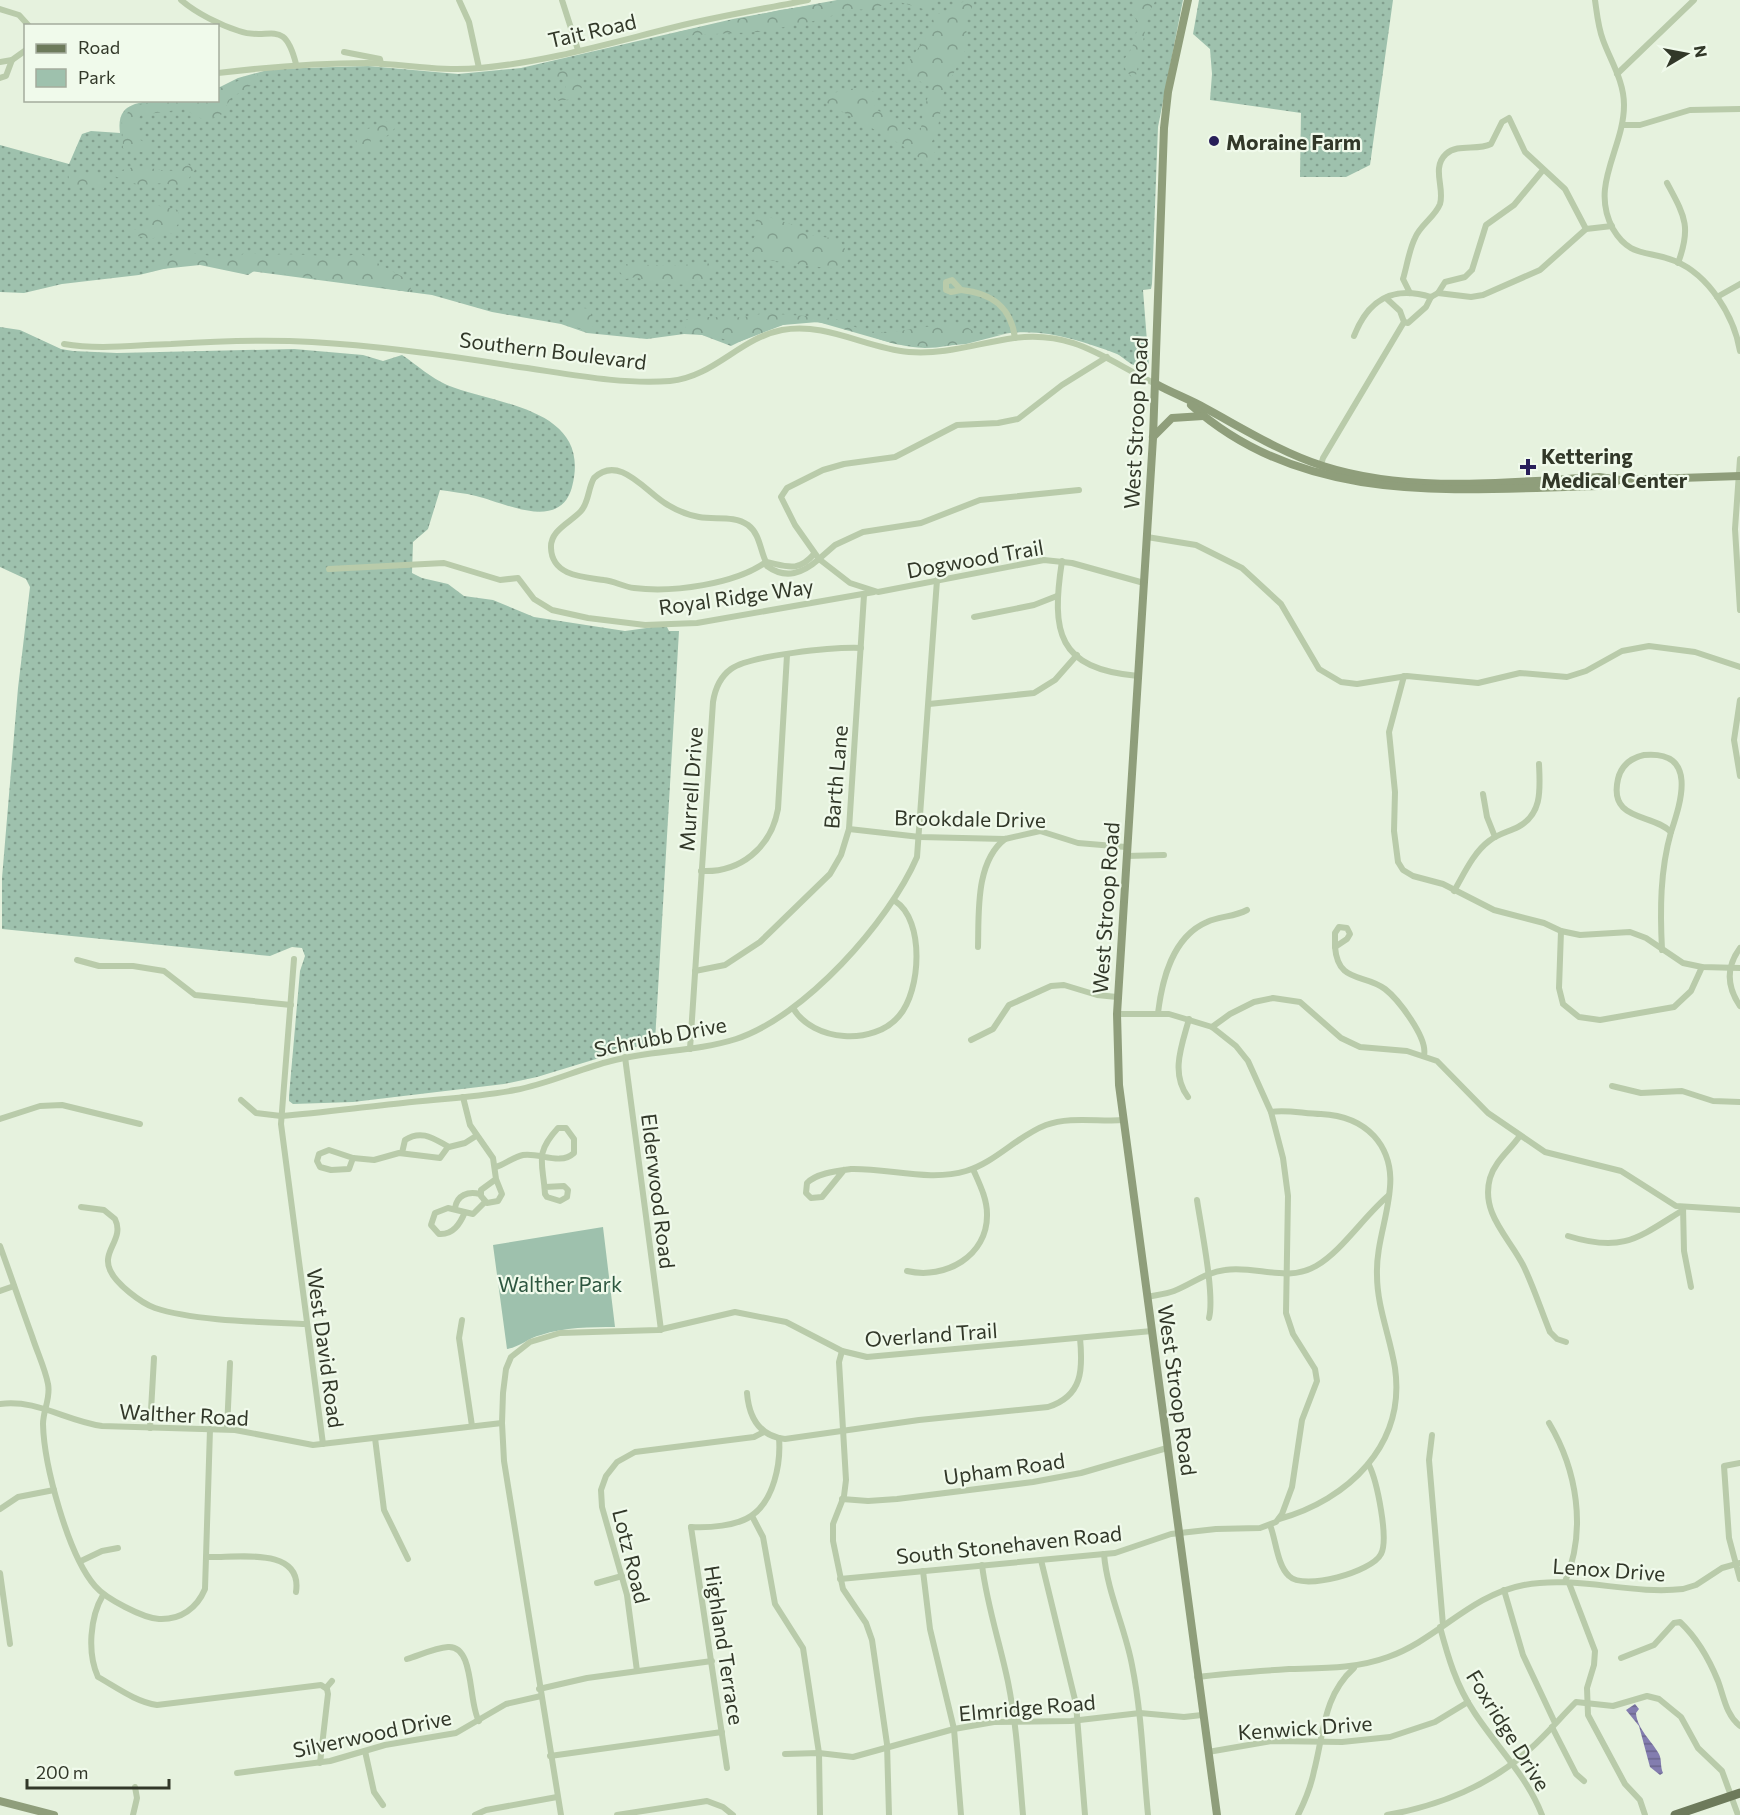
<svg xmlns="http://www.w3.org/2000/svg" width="1740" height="1815" viewBox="0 0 1740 1815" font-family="Commissioner,sans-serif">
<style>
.grass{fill:url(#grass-dots)}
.forest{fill:url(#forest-crowns)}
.park{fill:#9ec1ad}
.water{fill:url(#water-rules)}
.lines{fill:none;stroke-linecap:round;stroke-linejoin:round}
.street{stroke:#b9cbaa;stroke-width:6}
.secondary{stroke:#8f9e7b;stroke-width:8}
.primary{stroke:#6d7a5b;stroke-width:9}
.poi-dot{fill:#281f59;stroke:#f0faeb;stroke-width:2}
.labels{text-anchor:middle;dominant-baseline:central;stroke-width:4.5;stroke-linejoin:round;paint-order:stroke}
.street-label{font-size:21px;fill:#323829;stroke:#f0faeb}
.poi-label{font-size:21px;font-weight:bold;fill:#323829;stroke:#f0faeb;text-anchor:start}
.park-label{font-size:21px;fill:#2d563f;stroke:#f0faeb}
</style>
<defs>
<pattern id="grass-dots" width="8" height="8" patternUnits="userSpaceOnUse" patternTransform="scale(1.5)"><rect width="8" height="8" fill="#9ec1ad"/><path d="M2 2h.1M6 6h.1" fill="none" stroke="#819e8d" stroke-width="1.8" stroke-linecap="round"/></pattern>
<pattern id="forest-crowns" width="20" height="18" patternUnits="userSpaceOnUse" patternTransform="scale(1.5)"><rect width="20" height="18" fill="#9ec1ad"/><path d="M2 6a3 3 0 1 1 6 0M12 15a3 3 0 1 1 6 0" fill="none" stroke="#819e8d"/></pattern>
<pattern id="water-rules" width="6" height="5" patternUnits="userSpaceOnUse" patternTransform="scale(1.5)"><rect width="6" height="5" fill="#837daf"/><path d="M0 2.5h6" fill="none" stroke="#6c678e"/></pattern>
</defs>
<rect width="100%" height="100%" fill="#e6f2de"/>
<g class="grass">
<path d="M837,0H1183L1158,127L1152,284L1151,289L1143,290L1149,367C1144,365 1139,366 1137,366C1130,365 1123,357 1117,354C1083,341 1047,329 1010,333C981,336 955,348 925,348C886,347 852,325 814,322C784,320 757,333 731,346L702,335L684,334L647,339L587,333L561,324L492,312L432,295L250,271L211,262L176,266L139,275L62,284L24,293L0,292V145L69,164L82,134L91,131L120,133C119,125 119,117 124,111C137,94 197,101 218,100V88L238,78L271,69L368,66L458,74L521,68L733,19Z"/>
<polygon points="1199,0 1393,0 1370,165 1346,177 1300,177 1301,113 1210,100 1212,74 1210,49 1193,34"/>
<path d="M0,327L20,330L61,349L73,351L117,353L294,349L363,355L383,361L402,355C417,365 431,378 447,385C495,405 593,407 572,487C560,532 505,503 476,496C465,493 452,492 440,490L428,529L413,542L412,573L422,578L448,584L464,596L493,600L534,617L625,631L661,626L667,627L669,631H679L655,1041L537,1077L504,1084L353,1102L293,1104L289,1101V1096L300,971L305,956L302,948L292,947L270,956L2,929V878L18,688L30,587L26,579L0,567Z"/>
</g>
<g class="forest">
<polygon points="848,0 932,0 927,10 896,1 871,9 852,10 810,22 758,32 693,35 679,43 678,32 780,10"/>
<polygon points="966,0 975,0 966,21 967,47 943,94 938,128 931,144 937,158 935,163 925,162 900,144 825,102 823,97 828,94 860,87 872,92 881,88 874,108 920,136 923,112 931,87 901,72 932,29 934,23 932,14 942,14"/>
<polygon points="1135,0 1156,0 1149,12 1135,80 1126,71 1123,61 1132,48 1139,23 1132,14"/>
<polygon points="565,71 579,79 582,87 574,99 557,101 554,96 566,94 566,83 562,79 546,78 556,72"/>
<polygon points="258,73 255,83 231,98 221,115 204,120 184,109 141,115 137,120 137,138 156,149 142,152 123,148 122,122 131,107 154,101 218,100 218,89"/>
<path d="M393,119L397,124C390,137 385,138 371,138L370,144L377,145V149L364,151L358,147L355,134Z"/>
<path d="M188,164L195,170L189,178L187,190L164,183L139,185L114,176V173C123,170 133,166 143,167C159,169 174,176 188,164Z"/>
<polygon points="101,173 105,182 104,189 100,189 94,183 71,188 68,174"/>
<polygon points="150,204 178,210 181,223 177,225 176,232 150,239 125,233 124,229 141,230 148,227 153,215 149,215"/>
<path d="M760,214L793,225L807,235L839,239L848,254C848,263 843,268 834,269L752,258L745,252L755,236L756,217Z"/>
<path d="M181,252L236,259L246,252C252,252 258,255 264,256C271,257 277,254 283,254C298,254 349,259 359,253L412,282L410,292L278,273L260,267L248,275L200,265L152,270L167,257Z"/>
<path d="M704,262L715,266L716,271C708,291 652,285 636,277L626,279L618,270L622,264L678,266Z"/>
<polygon points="576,307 590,309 594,333 567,325"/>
<path d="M763,313L833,318L865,331L886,333L952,323L964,325L980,336L1005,334L966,344L931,347L895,344L818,322L783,325L739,342L687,332L683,320C709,313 738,322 763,313Z"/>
</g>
<path class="park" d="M603,1227L615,1327C590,1327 565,1327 541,1335C528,1338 520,1347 507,1349L493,1245Z"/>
<path class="water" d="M1635,1704L1639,1709L1636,1713C1637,1729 1652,1741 1659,1754C1662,1760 1660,1766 1663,1773L1660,1775L1650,1767L1639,1726L1626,1710Z"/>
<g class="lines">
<g class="street">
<path d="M181,0C196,13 220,25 239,31C269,42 284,16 296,64"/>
<polyline points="459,0 469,22 479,68"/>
<polyline points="562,0 578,50"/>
<path d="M1595,0C1597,14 1598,27 1603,40C1611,62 1624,81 1624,105C1624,149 1589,185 1613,229C1630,258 1648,250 1675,261C1709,275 1734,316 1740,351"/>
<polyline points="0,9 19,15 29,26"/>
<polyline points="344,52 380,59 381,64"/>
<polyline points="0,62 12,60 26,50"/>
<path d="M218,73C268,67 316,63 367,63C405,64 441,72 480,68C546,62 610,43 675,27C719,16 763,9 808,0"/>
<polyline points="1617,74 1694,0"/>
<polyline points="0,78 6,76 12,60"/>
<polyline points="1622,125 1640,125 1690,110 1740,109"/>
<path d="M1667,183C1684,215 1692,226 1678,263"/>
<polygon points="952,280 961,290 951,292 946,290 946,282"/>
<path d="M961,290C992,293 1011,307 1015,338"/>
<path d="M1410,293L1403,279C1407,266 1409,250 1415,238C1420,225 1435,217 1440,204C1445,188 1431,168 1446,154C1458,143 1477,151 1491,144L1502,122L1509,118L1525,152L1565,189L1586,229"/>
<polyline points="1438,293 1471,297 1483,295 1540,270 1586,229 1612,226"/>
<polyline points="1431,297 1438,293 1445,282 1465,277 1472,270 1486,225 1514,205 1543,170"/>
<polyline points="1717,297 1740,284"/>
<polyline points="1404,322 1408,323 1426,307 1431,297"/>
<path d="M1354,336C1368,300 1392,285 1431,297"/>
<path d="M64,344C99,350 136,345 171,344C218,341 265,339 312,342C380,346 446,355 513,366C564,373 619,385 670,381C714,377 740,338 782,330C827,322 865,348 909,352C946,355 978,343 1014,338C1074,330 1106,360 1156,384"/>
<polyline points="1107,357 1062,385 1018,419 998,423 957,425 895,457 844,464 823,470 787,488 781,497 795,525 819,559 850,583 878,592 1044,560 1072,563 1144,583"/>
<polyline points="1740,459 1735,529 1740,610"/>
<polyline points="1320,468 1323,458 1404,322 1400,311 1386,298"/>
<polyline points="1147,537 1196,545 1242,568 1281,604 1319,669 1341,682 1357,684 1407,676 1478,683 1520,673 1567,677 1586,671 1622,651 1649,646 1695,652 1740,667"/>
<polyline points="819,559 835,545 863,532 921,523 980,500 1079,490"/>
<path d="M1062,561C1051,632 1057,669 1138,676"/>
<path d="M766,562C735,584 673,593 634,588C624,587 614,581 604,580C583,577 552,576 551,548C550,530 570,523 581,511C589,502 588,488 594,478C620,453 647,494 668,505C678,511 688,515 699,517C715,520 734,515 748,525C760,534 760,550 766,562L767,566C786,580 803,573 819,559"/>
<path d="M766,562C786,566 798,573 814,554"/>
<polyline points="329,569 444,563 500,580 518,578 534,599 552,610 588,618 645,625 697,623 874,592"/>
<polyline points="974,617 1034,605 1057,596"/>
<polyline points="1404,676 1389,732 1395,792 1394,831 1398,862 1403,870 1413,876 1443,884 1494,910 1544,923 1561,931 1580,935 1630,932 1646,938 1683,963 1702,967 1740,968"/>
<polyline points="1740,700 1734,740 1740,776"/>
<polyline points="929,704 1034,693 1055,680 1077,655"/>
<path d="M1644,755C1698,750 1681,802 1671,832C1653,813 1608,822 1618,779C1621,766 1631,758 1644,755Z"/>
<polyline points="1483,794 1487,817 1495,837"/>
<polyline points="849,829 920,837 1005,839 1040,831 1078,843 1126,847"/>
<polyline points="1126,856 1164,855"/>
<path d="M701,871C740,873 771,848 778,809L787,655"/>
<path d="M1454,891C1464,874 1473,853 1489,841C1498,834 1508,832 1518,827C1543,814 1540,788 1539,764"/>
<polygon points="1339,927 1347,928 1350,934 1347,939 1335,947 1335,933"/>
<polyline points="1561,931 1559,988 1563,1004 1579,1017 1600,1020 1674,1007 1691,991 1702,967"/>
<path d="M978,947C979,914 975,862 1005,839"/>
<path d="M1335,947C1338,984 1364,973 1385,989C1398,999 1428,1038 1424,1055"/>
<path d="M1740,948C1726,967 1727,987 1740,1006"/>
<path d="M1662,950C1660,910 1660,871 1671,832"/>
<polyline points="294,959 281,1124 323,1444"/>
<polyline points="77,960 99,966 133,966 164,971 195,995 291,1005"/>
<polyline points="695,971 725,965 760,942 830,874 841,855 849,829 864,595"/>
<path d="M793,1008C813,1042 874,1046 899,1016C921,991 925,920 895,901"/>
<path d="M1158,1013C1162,980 1172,937 1207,922C1220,916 1234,917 1247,910"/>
<polyline points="1212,1027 1230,1014 1254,1002 1273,998 1300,1002 1341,1038 1360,1047 1407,1051 1437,1061 1488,1113 1545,1152 1621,1171 1676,1206 1740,1210"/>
<polyline points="971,1040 993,1029 1009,1005 1051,986 1064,985 1097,995 1117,997"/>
<path d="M690,1049L713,702C715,689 720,677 731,669C750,655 835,647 861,648"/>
<polyline points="625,1057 661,1330"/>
<polyline points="1612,1086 1641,1093 1682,1091 1713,1101 1740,1102"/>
<polyline points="463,1097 470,1125 493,1158 496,1179 481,1190 481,1196 487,1203 498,1201 502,1194 496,1179"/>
<path d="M1188,1097C1170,1073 1182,1045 1189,1019"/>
<path d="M241,1100L256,1113L281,1116C322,1113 362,1107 403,1103C440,1099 479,1097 515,1090C548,1084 579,1069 611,1061C652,1050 695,1052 736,1039C804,1017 889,922 917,857L937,580"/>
<path d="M1271,1112C1286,1109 1305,1114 1321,1114C1341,1115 1359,1120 1374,1136C1410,1176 1375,1227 1377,1275C1377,1307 1390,1336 1395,1368C1406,1445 1348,1500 1279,1519"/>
<polyline points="0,1119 40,1106 62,1105 140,1124"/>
<path d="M1519,1137C1510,1150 1495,1161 1490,1178C1480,1214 1510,1238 1524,1267C1534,1288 1541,1310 1550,1332L1557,1339L1566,1342"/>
<polygon points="329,1150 353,1158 349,1169 331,1170 320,1167 317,1161 319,1154"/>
<path d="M402,1153L405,1140C422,1129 434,1139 449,1147L465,1143L476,1136"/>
<polyline points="353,1158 374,1160 399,1153 440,1158 448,1147"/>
<path d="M496,1167C505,1164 514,1157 523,1155C539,1152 560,1166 574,1153V1139L566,1128H558C534,1154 543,1162 545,1194L547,1197L560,1201L567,1197L568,1190L564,1186L545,1187"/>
<path d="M844,1170L822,1197L811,1198L806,1193L807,1183C817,1173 837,1171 851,1169C888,1168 930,1182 966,1171C996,1162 1017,1136 1046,1125C1070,1116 1099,1122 1124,1120"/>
<path d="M1197,1200C1201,1227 1215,1295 1209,1318"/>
<path d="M81,1207L104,1210L115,1219C125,1239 101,1251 110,1270C116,1284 141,1303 155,1308C193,1321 264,1322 306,1324"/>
<polyline points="1683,1207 1684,1251 1691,1287"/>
<path d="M455,1208C457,1195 468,1191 480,1194"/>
<path d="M465,1212C460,1224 453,1235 439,1234L431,1225L435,1213L448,1208L473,1214L485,1202"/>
<path d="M1568,1236C1623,1253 1638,1238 1683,1210"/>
<path d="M0,1246C11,1276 21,1306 32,1336C37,1352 45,1368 48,1384C51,1398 43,1410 43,1424C44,1465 68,1555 95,1586C106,1599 143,1618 159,1619C181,1620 197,1608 205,1589L210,1429"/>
<path d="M907,1271C945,1280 988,1256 987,1214C987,1198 979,1183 973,1169"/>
<polyline points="0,1291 14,1286"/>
<path d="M1147,1297C1156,1295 1166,1294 1174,1291C1192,1284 1206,1272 1225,1270C1256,1265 1286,1283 1316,1266C1342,1251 1364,1216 1389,1195"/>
<polyline points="462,1320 459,1338 472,1426"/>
<polyline points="842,1351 839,1362 846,1480 844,1496 833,1524 833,1541 843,1589 866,1623 872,1640 887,1744 889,1815"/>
<path d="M747,1393C749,1417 759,1436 785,1439L919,1420L1048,1407C1083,1396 1083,1369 1080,1338"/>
<path d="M0,1404C37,1399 66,1421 102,1426L235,1430L313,1445L502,1423"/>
<path d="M1549,1423C1577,1470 1587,1530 1565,1582"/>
<polyline points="150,1428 154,1358"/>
<polyline points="227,1429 230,1363"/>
<polyline points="1432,1435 1429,1460 1443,1625"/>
<polyline points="375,1438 384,1510 408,1559"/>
<polyline points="1740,1463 1724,1466 1729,1538 1740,1579"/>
<polyline points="842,1499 868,1501 897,1499 1033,1482 1081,1473 1167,1448"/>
<polyline points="0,1509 18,1497 54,1490"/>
<polyline points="752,1516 763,1537 775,1604 803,1648 819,1753 820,1815"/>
<path d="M1270,1525C1276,1540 1277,1565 1289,1576C1304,1591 1372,1572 1381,1554C1389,1539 1377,1481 1369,1465"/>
<polyline points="691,1527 727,1768"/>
<path d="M691,1527C708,1528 737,1526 751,1516C774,1501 781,1463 779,1438"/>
<path d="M1104,1554C1107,1592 1125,1627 1132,1665C1142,1715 1143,1764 1148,1815"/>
<path d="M207,1557C237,1558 303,1546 296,1592"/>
<polyline points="1041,1560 1076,1704 1085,1815"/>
<polyline points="81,1561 102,1551 118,1548"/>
<path d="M982,1565C987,1606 1000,1643 1008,1682C1017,1727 1019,1770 1023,1815"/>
<polyline points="923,1571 930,1629 954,1729 961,1815"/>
<polyline points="0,1573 10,1644"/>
<polyline points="840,1579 1115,1553 1171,1534 1216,1529 1260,1528 1276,1522 1282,1514 1292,1487 1302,1420 1317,1381 1315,1369 1293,1334 1286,1313 1288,1196 1283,1158 1271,1112 1248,1061 1236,1046 1212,1027 1169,1014 1117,1014"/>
<polyline points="597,1583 622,1576"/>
<polyline points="1569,1583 1595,1651 1594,1665 1587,1688 1588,1715 1625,1784 1640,1800 1645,1815"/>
<polyline points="1504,1590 1523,1655 1555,1723"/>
<path d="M103,1595C90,1617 87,1653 98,1677C116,1687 136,1702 157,1705L321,1685L327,1689L328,1694L320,1763"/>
<path d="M1440,1627C1448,1657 1456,1685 1474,1712C1496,1746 1527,1776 1542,1815"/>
<path d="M1621,1658L1654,1645L1674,1623L1680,1622C1697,1638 1709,1659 1718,1681C1724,1697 1726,1715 1740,1726"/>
<path d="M407,1659C420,1655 435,1648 448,1647C475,1645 468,1704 479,1721"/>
<polyline points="637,1671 627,1595 602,1507 601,1490 606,1476 617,1462 635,1452 754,1437 764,1432"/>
<path d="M1197,1677C1228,1673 1258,1671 1289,1669C1323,1668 1355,1669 1388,1657C1437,1640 1470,1595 1524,1585C1576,1575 1630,1595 1683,1589L1696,1585L1722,1568L1740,1563"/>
<polyline points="326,1688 332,1681"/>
<polyline points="539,1689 587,1678 712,1661"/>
<polyline points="1552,1727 1576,1774 1584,1781"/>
<polyline points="365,1751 374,1792 383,1805"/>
<polyline points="1208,1752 1272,1741 1342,1742 1390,1737 1435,1722 1468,1702"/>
<polyline points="785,1754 819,1753 853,1757 954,1729 994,1722 1071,1721 1140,1713 1184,1717 1202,1715"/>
<polyline points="550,1756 722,1732"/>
<polyline points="237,1773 330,1761 385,1745 456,1733 506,1704 541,1696"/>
<polyline points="133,1815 137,1798 135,1787"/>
<polyline points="475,1815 486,1810 557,1797"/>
<polyline points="561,1815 504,1461 502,1423 503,1393 506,1369 511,1357 530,1342 560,1333 658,1330 735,1312 786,1322 842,1351 867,1357 1152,1331"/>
<polyline points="617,1815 707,1801 723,1807 733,1815"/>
<path d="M1298,1815C1305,1801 1311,1786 1314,1771C1324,1733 1323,1696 1354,1668"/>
<path d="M1387,1815C1439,1806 1491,1785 1530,1749C1546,1735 1560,1718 1576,1702L1613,1706L1647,1696L1659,1699L1681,1717L1698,1748L1722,1771L1738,1815"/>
</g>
<g class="secondary">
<polyline points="1188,0 1168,92 1164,128 1153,438 1117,1014 1119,1085 1217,1815"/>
<path d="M1156,384C1172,393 1189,399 1205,408C1244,429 1280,452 1323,466C1411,494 1509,482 1599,477L1620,480L1740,476"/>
<path d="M1191,405C1306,508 1458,489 1599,486L1617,481"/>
<polyline points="1153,437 1172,418 1203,416"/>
<polyline points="0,1801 54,1815"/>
</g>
<polyline class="primary" points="1675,1815 1740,1793"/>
</g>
<g class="poi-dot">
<circle cx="1214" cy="141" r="6"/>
<path d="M1525 458h6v6h6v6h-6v6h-6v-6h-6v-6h6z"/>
</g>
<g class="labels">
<g class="street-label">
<text transform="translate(592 30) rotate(-13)">Tait Road</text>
<text transform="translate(553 350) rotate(7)">Southern Boulevard</text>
<text transform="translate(1135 423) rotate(-87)">West Stroop Road</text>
<text transform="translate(975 558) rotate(-10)">Dogwood Trail</text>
<text transform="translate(736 596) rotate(-8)">Royal Ridge Way</text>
<text transform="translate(835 777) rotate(-85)">Barth Lane</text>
<text transform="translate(690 789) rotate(-86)">Murrell Drive</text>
<text transform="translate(970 818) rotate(1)">Brookdale Drive</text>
<text transform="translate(1105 908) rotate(-86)">West Stroop Road</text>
<text transform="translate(660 1036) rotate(-11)">Schrubb Drive</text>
<text transform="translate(659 1191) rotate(83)">Elderwood Road</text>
<text transform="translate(931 1334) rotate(-4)">Overland Trail</text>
<text transform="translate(326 1348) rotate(82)">West David Road</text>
<text transform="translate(1178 1390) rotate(82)">West Stroop Road</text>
<text transform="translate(184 1414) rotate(3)">Walther Road</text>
<text transform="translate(1004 1468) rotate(-8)">Upham Road</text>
<text transform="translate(1009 1544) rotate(-6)">South Stonehaven Road</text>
<text transform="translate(632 1556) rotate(76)">Lotz Road</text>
<text transform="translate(1609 1569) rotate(4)">Lenox Drive</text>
<text transform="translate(725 1645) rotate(81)">Highland Terrace</text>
<text transform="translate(1027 1707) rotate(-5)">Elmridge Road</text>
<text transform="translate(1305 1727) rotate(-4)">Kenwick Drive</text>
<text transform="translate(1509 1730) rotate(58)">Foxridge Drive</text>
<text transform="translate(372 1733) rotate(-12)">Silverwood Drive</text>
</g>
<g class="poi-label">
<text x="1226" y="141">Moraine Farm</text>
<text x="1541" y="455">Kettering<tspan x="1541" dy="24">Medical Center</tspan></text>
</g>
<g class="park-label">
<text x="560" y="1283">Walther Park</text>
</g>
</g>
<rect x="24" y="24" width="195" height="78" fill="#f0faeb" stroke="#a4ac9d" stroke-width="1.5"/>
<rect x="36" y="44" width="30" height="9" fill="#6d7a5b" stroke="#a4ac9d" stroke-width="1.5"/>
<text x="78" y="54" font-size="18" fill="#323829">Road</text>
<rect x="36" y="69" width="30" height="18" fill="#9ec1ad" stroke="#a4ac9d" stroke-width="1.5"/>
<text x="78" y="84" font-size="18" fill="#323829">Park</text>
<g transform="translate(1686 54) rotate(80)" stroke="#f0faeb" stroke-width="4.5" paint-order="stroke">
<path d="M0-4.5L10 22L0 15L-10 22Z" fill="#323829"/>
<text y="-9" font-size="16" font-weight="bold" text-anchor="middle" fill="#323829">N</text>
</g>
<path d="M27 1779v9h142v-9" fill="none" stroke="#323829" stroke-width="3"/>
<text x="36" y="1779" font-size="18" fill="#323829" stroke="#f0faeb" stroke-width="4.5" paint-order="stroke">200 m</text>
</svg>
